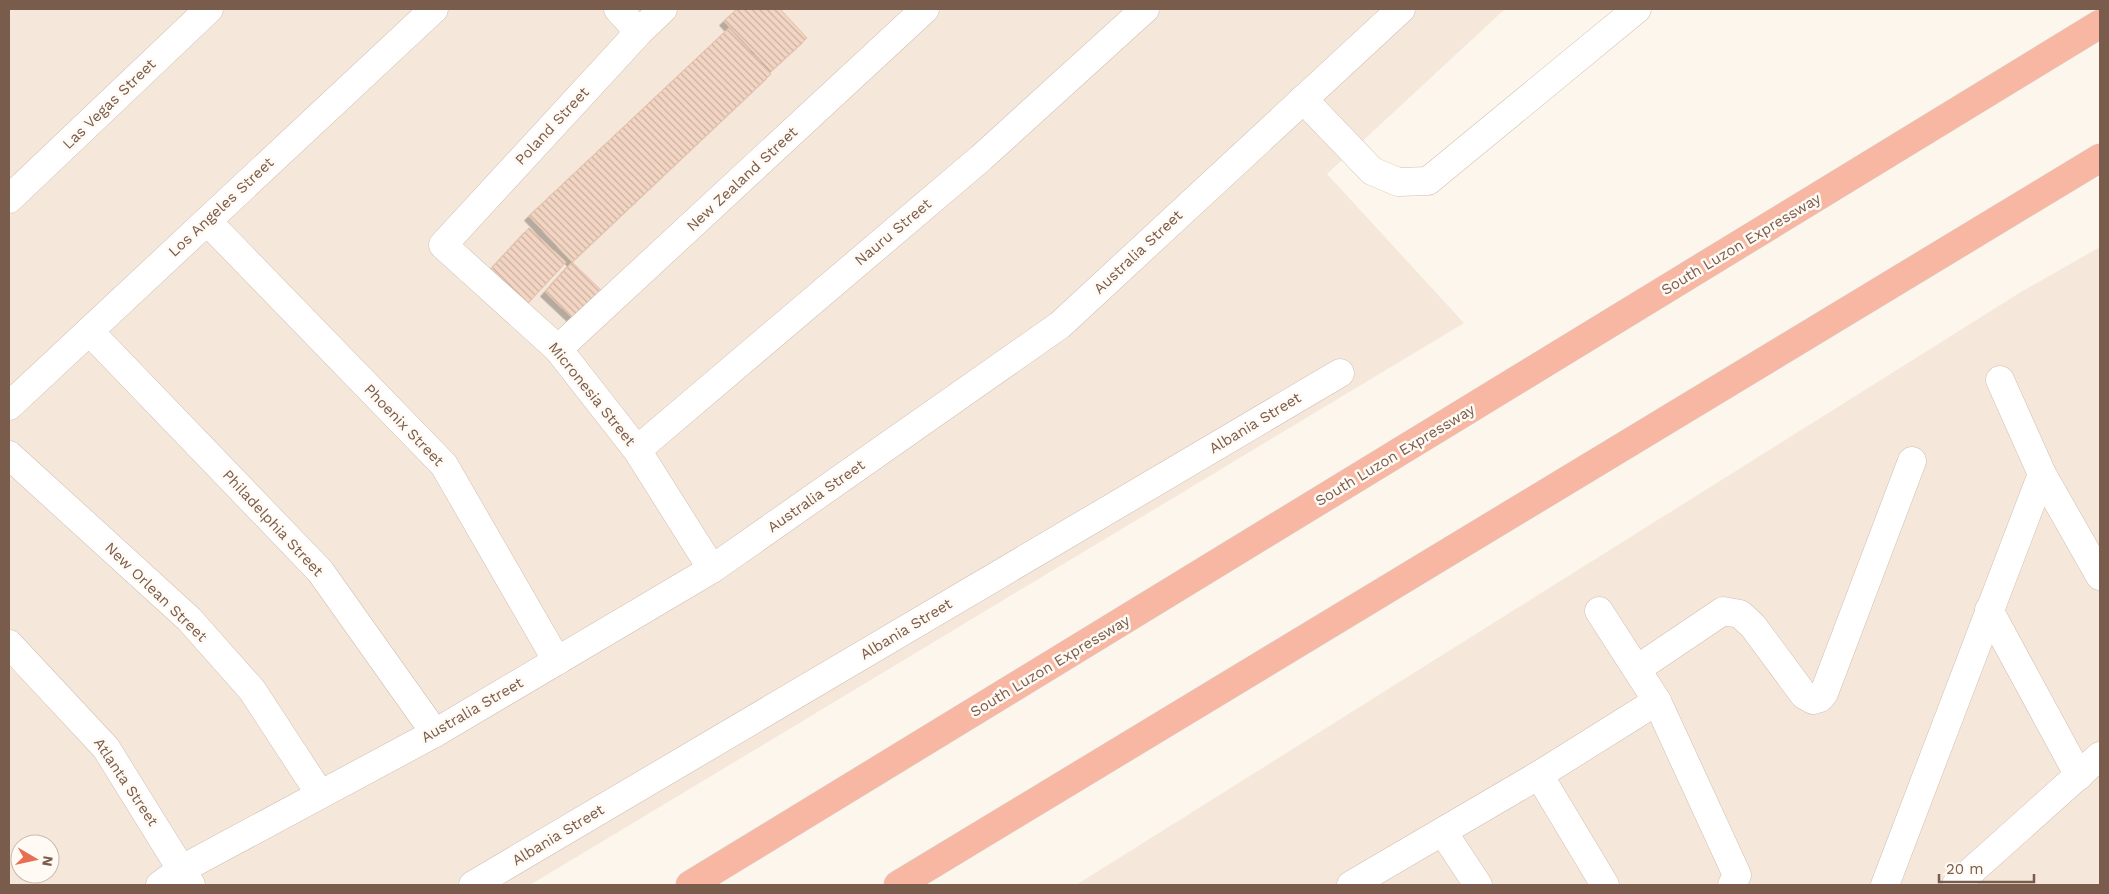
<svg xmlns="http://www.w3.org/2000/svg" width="2109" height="894" viewBox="0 0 2109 894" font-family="'Work Sans',sans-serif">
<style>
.residential{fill:#f5e8da;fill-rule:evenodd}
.building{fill:url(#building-back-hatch);stroke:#e6bba3;filter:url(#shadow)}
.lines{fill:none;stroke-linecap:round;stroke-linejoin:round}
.minor-casing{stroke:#d1beb0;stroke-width:29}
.highway-casing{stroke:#dad1cd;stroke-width:29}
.minor{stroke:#fff;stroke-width:28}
.highway{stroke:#f7b7a3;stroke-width:28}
.labels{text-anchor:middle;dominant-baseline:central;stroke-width:5;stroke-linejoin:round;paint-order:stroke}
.street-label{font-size:15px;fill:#7a5c4d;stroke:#fffaf3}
</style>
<defs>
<pattern id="building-back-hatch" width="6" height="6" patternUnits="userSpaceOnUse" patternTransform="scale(1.25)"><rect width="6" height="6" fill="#f3d5c3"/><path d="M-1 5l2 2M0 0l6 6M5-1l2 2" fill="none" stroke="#cab0a1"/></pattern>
<filter id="shadow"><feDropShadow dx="-4.5" dy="4.5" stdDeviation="0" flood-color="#0004"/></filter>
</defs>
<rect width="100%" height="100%" fill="#fdf6ec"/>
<g class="residential">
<path d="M9,9H1505L1327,174L1464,323L530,885H9ZM20,844H50V874H20Z"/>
<polygon points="2100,247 2100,885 1076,885 2021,292"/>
</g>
<g class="building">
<polygon points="737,9 780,9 807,38 771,71 724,21"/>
<polygon points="729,28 771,74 572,262 529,216"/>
<polygon points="529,228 566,262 528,303 491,269"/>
<polygon points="572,262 607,296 580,325 545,292"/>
</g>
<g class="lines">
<g class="minor-casing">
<g id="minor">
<polyline points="618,9 639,32"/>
<polyline points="663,9 639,32 443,245 558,349 637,450 712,569"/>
<polyline points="1303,99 1372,171 1398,182 1428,181 1637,9"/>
<polyline points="9,199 209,9"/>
<polyline points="207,221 444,465 557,661"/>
<polyline points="89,331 320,571 435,733"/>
<polyline points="558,349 925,9"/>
<polyline points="2000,380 2042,474 2100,576"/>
<polyline points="9,406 434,9"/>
<polyline points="637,450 981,158 1145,9"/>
<polyline points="9,455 189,619 252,690 320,794"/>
<polyline points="1989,610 2079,776"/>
<polyline points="1599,611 1657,701 1737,875 1732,885"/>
<polyline points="9,644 106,748 191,885"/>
<polyline points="1637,669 1723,611 1740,614 1753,626 1804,695 1813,700 1820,698 1824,693 1912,461"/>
<polyline points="1539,775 1605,885"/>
<polyline points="1443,832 1478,885"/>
<polyline points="160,885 182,869 435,733 712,569 1060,325 1401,9"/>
<polyline points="473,885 1340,373"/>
<polyline points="1351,885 1539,775 1657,701"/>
<polyline points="1885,885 2042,474"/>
<polyline points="1956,885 2100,756"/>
</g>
</g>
<g class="highway-casing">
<g id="highway">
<polyline points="690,885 2100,24"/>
<polyline points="898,885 2100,158"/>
</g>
</g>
<use href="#minor" class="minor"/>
<use href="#highway" class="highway"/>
</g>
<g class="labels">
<g class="street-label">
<text transform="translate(109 104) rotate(-44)">Las Vegas Street</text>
<text transform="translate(552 126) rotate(-47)">Poland Street</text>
<text transform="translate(742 179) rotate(-43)">New Zealand Street</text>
<text transform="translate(221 207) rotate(-43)">Los Angeles Street</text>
<text transform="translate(893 232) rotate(-40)">Nauru Street</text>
<text transform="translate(1741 244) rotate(-31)">South Luzon Expressway</text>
<text transform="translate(1138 252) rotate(-43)">Australia Street</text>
<text transform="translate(592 394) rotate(51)">Micronesia Street</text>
<text transform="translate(1255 423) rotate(-31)">Albania Street</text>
<text transform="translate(404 425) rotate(46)">Phoenix Street</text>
<text transform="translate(1395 455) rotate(-31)">South Luzon Expressway</text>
<text transform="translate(816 496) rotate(-35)">Australia Street</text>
<text transform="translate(273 523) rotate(47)">Philadelphia Street</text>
<text transform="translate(156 592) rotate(44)">New Orlean Street</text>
<text transform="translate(906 629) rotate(-31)">Albania Street</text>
<text transform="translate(1050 666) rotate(-31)">South Luzon Expressway</text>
<text transform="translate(472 710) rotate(-30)">Australia Street</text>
<text transform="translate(126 782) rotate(56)">Atlanta Street</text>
<text transform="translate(558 835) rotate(-31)">Albania Street</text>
</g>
</g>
<rect width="2109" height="894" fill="none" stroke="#7a5c4d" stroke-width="20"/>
<g transform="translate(35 859) rotate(99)"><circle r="24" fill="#fffaf3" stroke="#cabbb1"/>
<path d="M0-4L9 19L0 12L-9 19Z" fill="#e76f51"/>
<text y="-8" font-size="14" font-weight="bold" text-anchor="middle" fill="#7a5c4d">N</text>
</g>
<path d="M1939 874v8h95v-8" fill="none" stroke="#7a5c4d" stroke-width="2.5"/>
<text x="1946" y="874" font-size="15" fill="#7a5c4d" stroke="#fffaf3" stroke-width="4" paint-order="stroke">20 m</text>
</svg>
